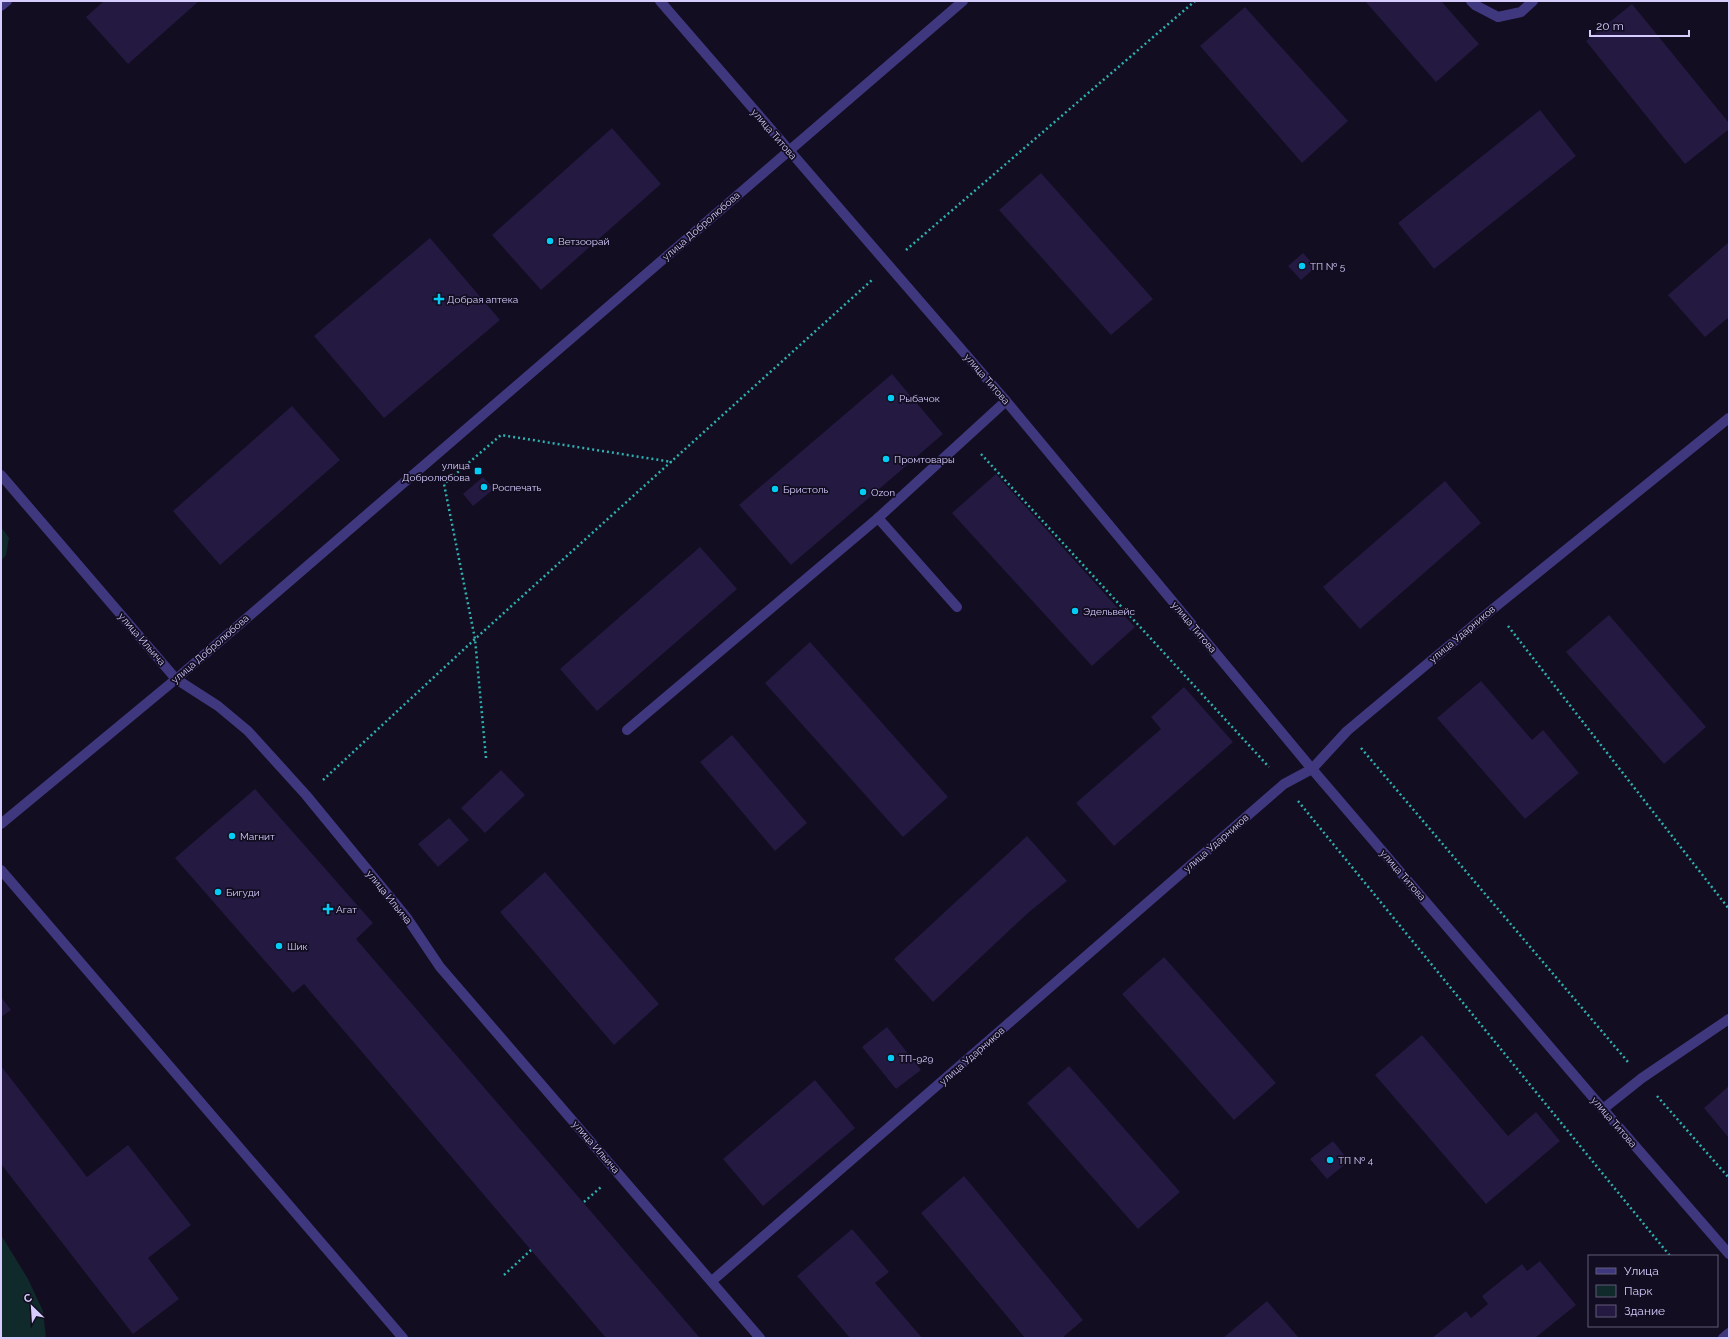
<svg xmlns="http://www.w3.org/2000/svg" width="1730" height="1339" viewBox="0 0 1730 1339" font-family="Raleway,sans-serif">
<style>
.green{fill:#10292a}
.building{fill:#241941}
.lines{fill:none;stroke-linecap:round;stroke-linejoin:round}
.path{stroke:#2fb0b0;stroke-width:2.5;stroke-dasharray:2 3;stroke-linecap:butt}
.minor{stroke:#40387f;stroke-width:10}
.poi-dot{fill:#03cdf4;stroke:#120d20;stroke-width:1.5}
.labels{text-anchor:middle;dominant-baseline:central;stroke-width:3.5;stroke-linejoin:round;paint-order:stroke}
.street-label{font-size:10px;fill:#d6cdfe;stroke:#120d20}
.poi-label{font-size:10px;fill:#d6cdfe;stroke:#120d20;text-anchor:start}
</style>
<rect width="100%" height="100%" fill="#120d20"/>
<g class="green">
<polygon points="1,527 9,538 6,555 1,561"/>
<polygon points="1,1235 28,1279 43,1311 46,1338 1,1338"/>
</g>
<g class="building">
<polygon points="104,1 199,1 128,64 86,17"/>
<polygon points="1365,1 1441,1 1479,44 1436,82"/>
<polygon points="1632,4 1729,123 1729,129 1685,164 1586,41"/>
<polygon points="1245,7 1348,121 1302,163 1200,46"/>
<polygon points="1540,110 1576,156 1434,269 1398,223"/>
<polygon points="612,128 661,184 541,290 492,235"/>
<polygon points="1041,173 1153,299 1111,335 999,210"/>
<polygon points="430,238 500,320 384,418 314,336"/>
<polygon points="1729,242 1729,317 1705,337 1668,295"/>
<polygon points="1303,253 1316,267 1301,280 1288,266"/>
<polygon points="892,374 943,434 791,565 739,505"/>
<polygon points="292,406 340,460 220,565 173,511"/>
<polygon points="996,474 1135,627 1092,666 952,513"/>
<polygon points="483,477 494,489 473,506 463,494"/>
<polygon points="1445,481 1481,523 1360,629 1323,587"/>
<polygon points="700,547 737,589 597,711 560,669"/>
<polygon points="1609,615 1706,727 1664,764 1566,652"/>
<polygon points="810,642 948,797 903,837 765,683"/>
<polygon points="1481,681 1532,740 1543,730 1579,773 1525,819 1437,718"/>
<polygon points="1184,687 1233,742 1114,846 1076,803 1161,729 1151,717"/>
<polygon points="732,735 807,823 775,851 700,762"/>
<polygon points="501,770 525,795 485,833 461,808"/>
<polygon points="255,789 373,923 356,939 700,1338 606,1338 304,984 293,993 175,858"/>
<polygon points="449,818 469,840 438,867 418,844"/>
<polygon points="1027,836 1067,881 1028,913 933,1002 894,959"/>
<polygon points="545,872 659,1004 614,1045 500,912"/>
<polygon points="1164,957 1276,1083 1234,1120 1122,994"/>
<polygon points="1,997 11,1010 1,1017"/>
<polygon points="887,1027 921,1070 896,1089 862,1047"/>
<polygon points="1422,1035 1508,1136 1536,1112 1560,1141 1486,1204 1375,1075"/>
<polygon points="1,1066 87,1177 128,1145 191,1225 148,1258 179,1299 133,1334 1,1164"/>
<polygon points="1069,1066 1180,1192 1138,1229 1027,1103"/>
<polygon points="815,1080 855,1128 763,1206 723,1159"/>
<polygon points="1729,1086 1729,1138 1704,1108"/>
<polygon points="1333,1141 1349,1161 1327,1179 1310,1159"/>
<polygon points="964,1176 1083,1320 1062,1338 1025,1338 921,1213"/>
<polygon points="852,1229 889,1272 875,1283 922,1338 850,1338 797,1276"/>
<polygon points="1540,1261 1576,1305 1535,1338 1432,1338 1466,1311 1471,1318 1488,1304 1482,1296 1522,1264 1527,1271"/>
<polygon points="1267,1301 1299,1338 1223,1338"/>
</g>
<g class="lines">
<g class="path">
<polyline points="906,250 1195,1"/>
<polyline points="981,454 1269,767"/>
<polyline points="1508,626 1729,909"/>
<polyline points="1361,748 1628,1062"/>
<polyline points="486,758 475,639 444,484 501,435 672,462"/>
<polyline points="323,780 475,639 872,280"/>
<polyline points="1298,801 1670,1256"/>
<polyline points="1657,1096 1729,1178"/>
<polyline points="584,1202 601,1187"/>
<polyline points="504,1275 531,1250"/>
</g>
<g class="minor">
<polyline points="660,1 1006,401 1312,769 1603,1109 1729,1254"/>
<polyline points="1471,1 1475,5 1498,17 1521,12 1533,1"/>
<polyline points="1,6 7,1"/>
<polyline points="1,475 176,679 218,706 248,731 306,795 407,918 440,967 760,1338"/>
<polyline points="957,607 878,518 1006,401"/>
<polyline points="627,730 878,518"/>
<polyline points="1,824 176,679 963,1"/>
<polyline points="1,870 403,1338"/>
<polyline points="1603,1109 1642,1078 1729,1019"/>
<polyline points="712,1281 1284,784 1312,769 1347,731 1494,608 1729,418"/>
<polyline points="1723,1338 1729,1333"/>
</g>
</g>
<g class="poi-dot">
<circle cx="550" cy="241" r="4"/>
<circle cx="1302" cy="266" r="4"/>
<path d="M437 293h4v4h4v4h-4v4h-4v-4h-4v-4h4z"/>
<circle cx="891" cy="398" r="4"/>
<circle cx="886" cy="459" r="4"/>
<rect x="474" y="467" width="8" height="8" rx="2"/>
<circle cx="484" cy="487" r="4"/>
<circle cx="775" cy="489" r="4"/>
<circle cx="863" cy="492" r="4"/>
<circle cx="1075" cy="611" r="4"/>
<circle cx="232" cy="836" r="4"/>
<circle cx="218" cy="892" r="4"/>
<path d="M326 903h4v4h4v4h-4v4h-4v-4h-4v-4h4z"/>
<circle cx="279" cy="946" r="4"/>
<circle cx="891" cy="1058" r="4"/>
<circle cx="1330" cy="1160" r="4"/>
</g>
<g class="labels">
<g class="street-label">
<text transform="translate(774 134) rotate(49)">улица Титова</text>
<text transform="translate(701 226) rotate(-41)">улица Добролюбова</text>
<text transform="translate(987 379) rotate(49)">улица Титова</text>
<text transform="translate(1194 627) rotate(50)">улица Титова</text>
<text transform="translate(1462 634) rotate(-40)">улица Ударников</text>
<text transform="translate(142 639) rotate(49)">улица Ильича</text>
<text transform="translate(210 649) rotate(-41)">улица Добролюбова</text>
<text transform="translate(1216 843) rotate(-41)">улица Ударников</text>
<text transform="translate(1403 875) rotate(49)">улица Титова</text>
<text transform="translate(389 897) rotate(51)">улица Ильича</text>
<text transform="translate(972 1056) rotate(-41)">улица Ударников</text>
<text transform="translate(1614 1122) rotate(49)">улица Титова</text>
<text transform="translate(596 1147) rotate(49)">улица Ильича</text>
</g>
<g class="poi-label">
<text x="558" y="241">Ветзоорай</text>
<text x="1310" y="266">ТП № 5</text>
<text x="447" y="299">Добрая аптека</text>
<text x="899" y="398">Рыбачок</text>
<text x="894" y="459">Промтовары</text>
<text x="470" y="465" text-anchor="end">улица<tspan x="470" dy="12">Добролюбова</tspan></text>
<text x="492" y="487">Роспечать</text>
<text x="783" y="489">Бристоль</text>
<text x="871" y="492">Ozon</text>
<text x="1083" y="611">Эдельвейс</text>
<text x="240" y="836">Магнит</text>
<text x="226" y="892">Бигуди</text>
<text x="336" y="909">Агат</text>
<text x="287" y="946">Шик</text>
<text x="899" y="1058">ТП-929</text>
<text x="1338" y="1160">ТП № 4</text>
</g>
</g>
<rect width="1730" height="1339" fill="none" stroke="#d6cdfe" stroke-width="4"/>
<rect x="1588" y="1255" width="130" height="72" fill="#120d20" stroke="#605a79"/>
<rect x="1596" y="1268" width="20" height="6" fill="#40387f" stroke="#605a79"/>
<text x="1624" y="1275" font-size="12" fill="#d6cdfe">Улица</text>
<rect x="1596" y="1285" width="20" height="12" fill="#10292a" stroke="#605a79"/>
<text x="1624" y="1295" font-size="12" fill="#d6cdfe">Парк</text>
<rect x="1596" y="1305" width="20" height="12" fill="#241941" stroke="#605a79"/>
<text x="1624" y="1315" font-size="12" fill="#d6cdfe">Здание</text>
<g transform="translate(32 1307) rotate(335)" stroke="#120d20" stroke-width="3" paint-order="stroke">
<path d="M0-3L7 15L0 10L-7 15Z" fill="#d6cdfe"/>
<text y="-6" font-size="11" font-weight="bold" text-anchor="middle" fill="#d6cdfe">С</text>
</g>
<path d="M1590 30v6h99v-6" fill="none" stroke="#d6cdfe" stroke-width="2"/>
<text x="1596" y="30" font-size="12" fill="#d6cdfe" stroke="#120d20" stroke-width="3" paint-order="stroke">20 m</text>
</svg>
